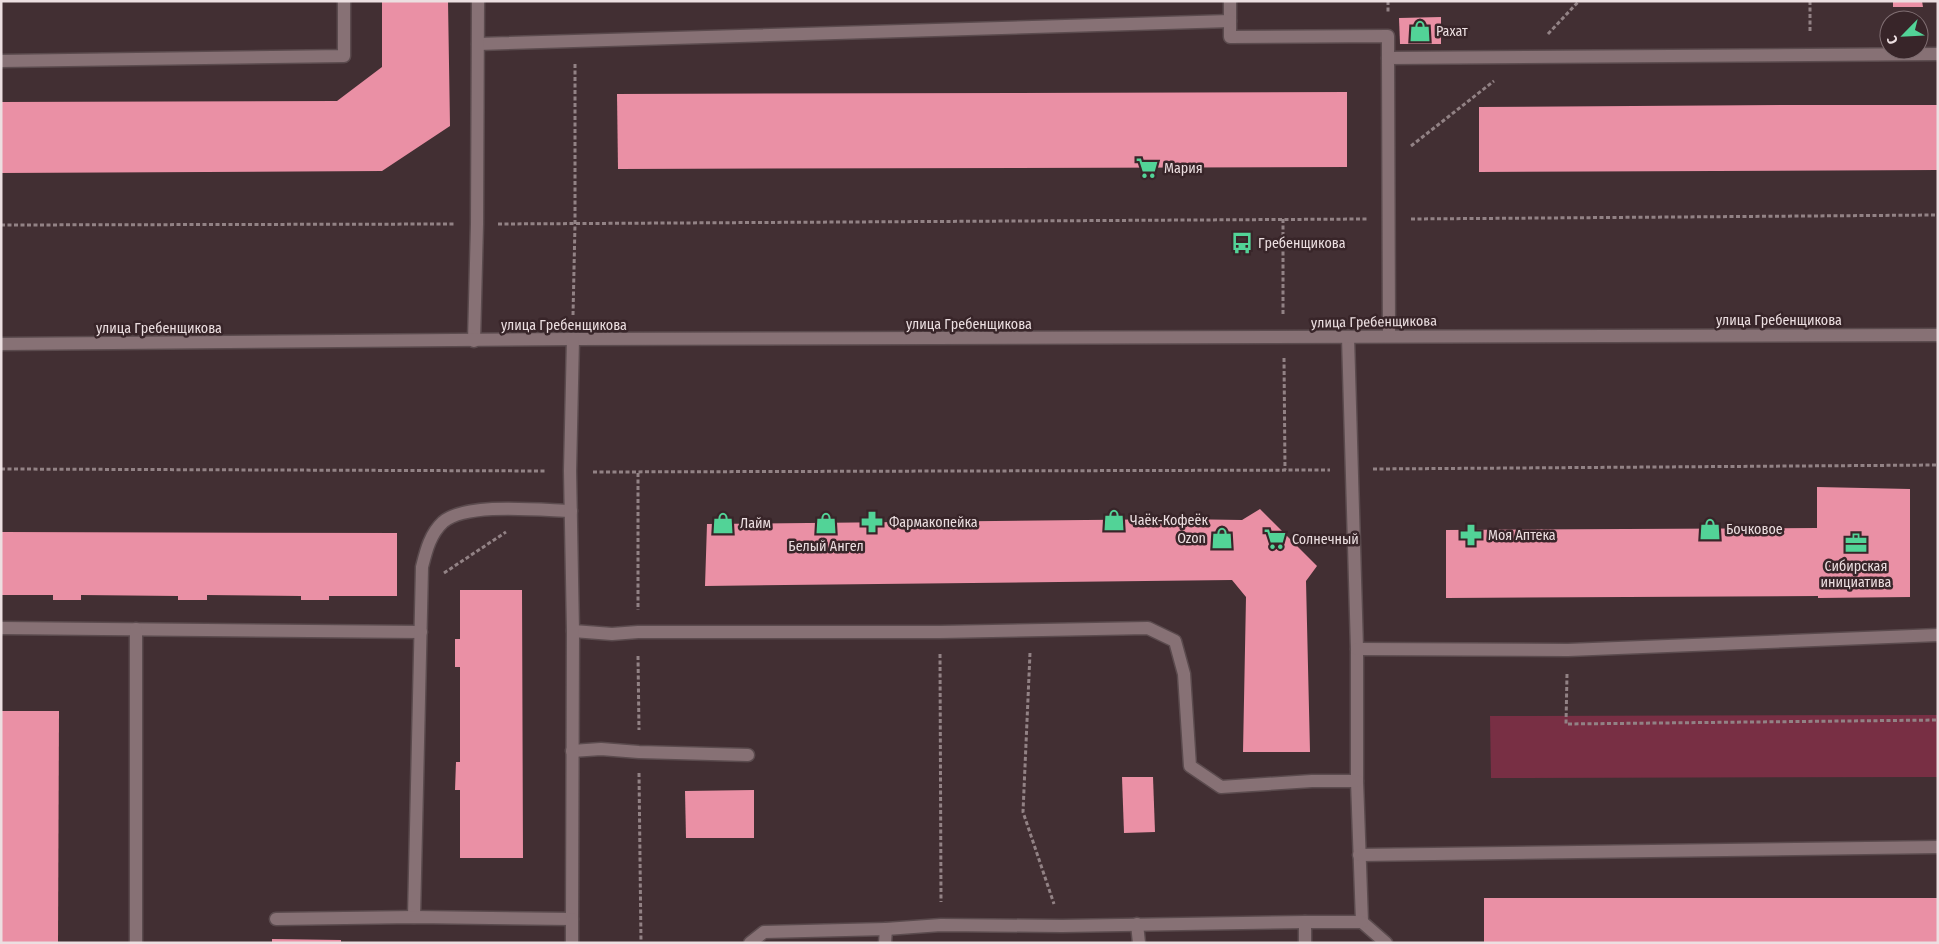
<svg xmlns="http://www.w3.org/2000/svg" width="1939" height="944" viewBox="0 0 1939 944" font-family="'Fira Sans Condensed',sans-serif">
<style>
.green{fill:#782f44}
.building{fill:#ea90a5}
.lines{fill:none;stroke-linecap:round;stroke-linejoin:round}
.minor-casing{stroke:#5b4b4e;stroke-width:15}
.path{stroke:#928285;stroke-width:3;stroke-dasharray:4 2.5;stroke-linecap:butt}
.minor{stroke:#877175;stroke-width:12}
.labels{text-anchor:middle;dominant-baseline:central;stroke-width:5;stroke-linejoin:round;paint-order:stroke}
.poi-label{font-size:14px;fill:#ecdfe1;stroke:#382529;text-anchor:start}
.street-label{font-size:14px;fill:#ecdfe1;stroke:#382529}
</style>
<rect width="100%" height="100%" fill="#422f33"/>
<polygon class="green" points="1938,715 1938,777 1491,778 1490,716"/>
<g class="building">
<polygon points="382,1 448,1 450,126 382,171 1,173 1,102 337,101 382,67"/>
<polygon points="1893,1 1922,1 1923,7 1893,7"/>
<polygon points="1441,17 1441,44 1400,44 1399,18"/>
<polygon points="1347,92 1347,167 618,169 617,94"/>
<polygon points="1786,105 1938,105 1938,170 1479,172 1479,107"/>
<polygon points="1817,487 1910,489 1910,597 1818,598 1818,596 1446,598 1446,530 1817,528"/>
<polygon points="1260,509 1317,566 1306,581 1310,752 1243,752 1246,597 1232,580 705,586 707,524 1179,519 1242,520"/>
<polygon points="1,532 397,533 397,596 329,596 329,600 301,600 301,596 207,595 207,600 178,600 178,596 81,595 81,600 53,600 53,595 1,595"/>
<polygon points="460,590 522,590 523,858 460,858 460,790 455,790 456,762 460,762 460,667 455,667 455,639 460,639"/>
<polygon points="1,711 59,711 58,943 1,943"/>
<polygon points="1122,777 1153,777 1155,832 1124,833"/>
<polygon points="754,790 754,838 686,838 685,791"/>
<rect x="1484" y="898" width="454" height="45"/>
<polygon points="272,939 341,940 341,943 272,943"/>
</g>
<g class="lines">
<g class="minor-casing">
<g id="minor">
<polyline points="1230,1 1230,37 1388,36 1388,58"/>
<polyline points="478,44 1230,21"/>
<polyline points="1,61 344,56 344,1"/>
<polyline points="1389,336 1388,58 1938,54"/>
<polyline points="1348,337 1357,649 1357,781 1362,922 1386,943"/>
<polyline points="474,341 477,224 478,1"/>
<polyline points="1,344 573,339 1938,335"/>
<polyline points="1,628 421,632"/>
<polyline points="136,629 136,943"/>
<polyline points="573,631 612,634 638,632 940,632 1148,628 1175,641 1184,674 1190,766 1221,787 1312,781 1357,781"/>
<polyline points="1357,649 1568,650 1938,635"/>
<polyline points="572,751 601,749 639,752 748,755"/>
<polyline points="1359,855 1938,847"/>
<path d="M414,917L422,567C426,551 430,534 443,522C466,502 540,510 571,511"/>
<polyline points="276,919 414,917 572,919 573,631 570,471 573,339"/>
<polyline points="572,919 572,943"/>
<polyline points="1137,924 1139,943"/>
<polyline points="886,929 941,925 1062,926 1305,922"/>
<polyline points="750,943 764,932 886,929 885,943"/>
<polyline points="1305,943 1305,922 1362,922"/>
</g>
</g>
<g class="path">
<polyline points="1388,1 1388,13"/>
<polyline points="1810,1 1810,33"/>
<polyline points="1548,34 1579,1"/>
<polyline points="1411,146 1494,81"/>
<polyline points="1283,219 1283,315"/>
<polyline points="1411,219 1938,215"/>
<polyline points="498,224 1367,219"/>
<polyline points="1,225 455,224"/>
<polyline points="573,315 575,224 575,64"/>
<polyline points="1284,358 1285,470"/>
<polyline points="1,469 547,471"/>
<polyline points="1373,469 1938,465"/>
<polyline points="593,472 1330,470"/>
<polyline points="638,473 638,610"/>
<polyline points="444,573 506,532"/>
<polyline points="1030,653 1023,812 1054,904"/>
<polyline points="940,654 941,902"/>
<polyline points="638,656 639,730"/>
<polyline points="1567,674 1566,724 1938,720"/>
<polyline points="639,773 641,943"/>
</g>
<use href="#minor" class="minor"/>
</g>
<defs>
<g id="shop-bare" transform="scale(1.725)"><path d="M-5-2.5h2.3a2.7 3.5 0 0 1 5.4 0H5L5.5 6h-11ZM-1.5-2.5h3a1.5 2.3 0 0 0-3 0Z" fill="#52d397" stroke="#382529" stroke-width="2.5" paint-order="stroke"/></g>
<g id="supermarket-bare" transform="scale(1.725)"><path d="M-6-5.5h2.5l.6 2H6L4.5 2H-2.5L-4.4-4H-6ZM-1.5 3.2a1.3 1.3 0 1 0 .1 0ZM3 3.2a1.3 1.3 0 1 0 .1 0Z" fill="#52d397" stroke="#382529" stroke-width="2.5" paint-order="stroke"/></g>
<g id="bus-bare" transform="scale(1.725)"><path d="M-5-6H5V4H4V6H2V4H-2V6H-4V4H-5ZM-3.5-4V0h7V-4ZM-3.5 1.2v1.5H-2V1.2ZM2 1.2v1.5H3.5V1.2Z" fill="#52d397" stroke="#382529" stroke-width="2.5" paint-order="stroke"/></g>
<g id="pharmacy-bare" transform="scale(1.725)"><path d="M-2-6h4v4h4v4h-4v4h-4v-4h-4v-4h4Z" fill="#52d397" stroke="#382529" stroke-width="2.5" paint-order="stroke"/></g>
<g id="office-bare" transform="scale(1.725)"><path d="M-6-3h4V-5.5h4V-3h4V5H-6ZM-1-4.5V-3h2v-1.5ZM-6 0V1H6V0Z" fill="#52d397" stroke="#382529" stroke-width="2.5" paint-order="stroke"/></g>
</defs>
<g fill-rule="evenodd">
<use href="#shop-bare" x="1420" y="31"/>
<use href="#supermarket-bare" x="1147" y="168"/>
<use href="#bus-bare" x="1242" y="243"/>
<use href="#shop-bare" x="1114" y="520"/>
<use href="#pharmacy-bare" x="872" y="522"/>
<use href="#shop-bare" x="723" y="523"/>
<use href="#shop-bare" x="826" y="523"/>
<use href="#shop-bare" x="1710" y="529"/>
<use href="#pharmacy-bare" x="1471" y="535"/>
<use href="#shop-bare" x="1222" y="538"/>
<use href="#supermarket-bare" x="1275" y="539"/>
<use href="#office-bare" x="1856" y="543"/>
</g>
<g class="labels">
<g class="poi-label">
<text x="1436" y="31">Рахат</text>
<text x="1164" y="168">Мария</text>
<text x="1258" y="243">Гребенщикова</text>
<text x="1130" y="520">Чаёк-Кофеёк</text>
<text x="889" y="522">Фармакопейка</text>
<text x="740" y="523">Лайм</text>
<text x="1726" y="529">Бочковое</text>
<text x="1488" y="535">Моя Аптека</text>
<text x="1206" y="538" text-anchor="end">Ozon</text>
<text x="1292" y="539">Солнечный</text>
<text x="826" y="546" text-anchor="middle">Белый Ангел</text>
<text x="1856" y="566" text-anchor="middle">Сибирская<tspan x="1856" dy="16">инициатива</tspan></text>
</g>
<g class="street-label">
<text x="1779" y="320">улица Гребенщикова</text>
<text transform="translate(1374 322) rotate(-1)">улица Гребенщикова</text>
<text x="969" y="324">улица Гребенщикова</text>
<text x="564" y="325">улица Гребенщикова</text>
<text x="159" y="328">улица Гребенщикова</text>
</g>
</g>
<rect width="1939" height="944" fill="none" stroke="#ecdfe1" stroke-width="5"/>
<g transform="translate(1904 35) rotate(246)"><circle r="24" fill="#382529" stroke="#806f73"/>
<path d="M0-4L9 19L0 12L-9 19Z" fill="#52d397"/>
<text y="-8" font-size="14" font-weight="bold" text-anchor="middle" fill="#ecdfe1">С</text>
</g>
</svg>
